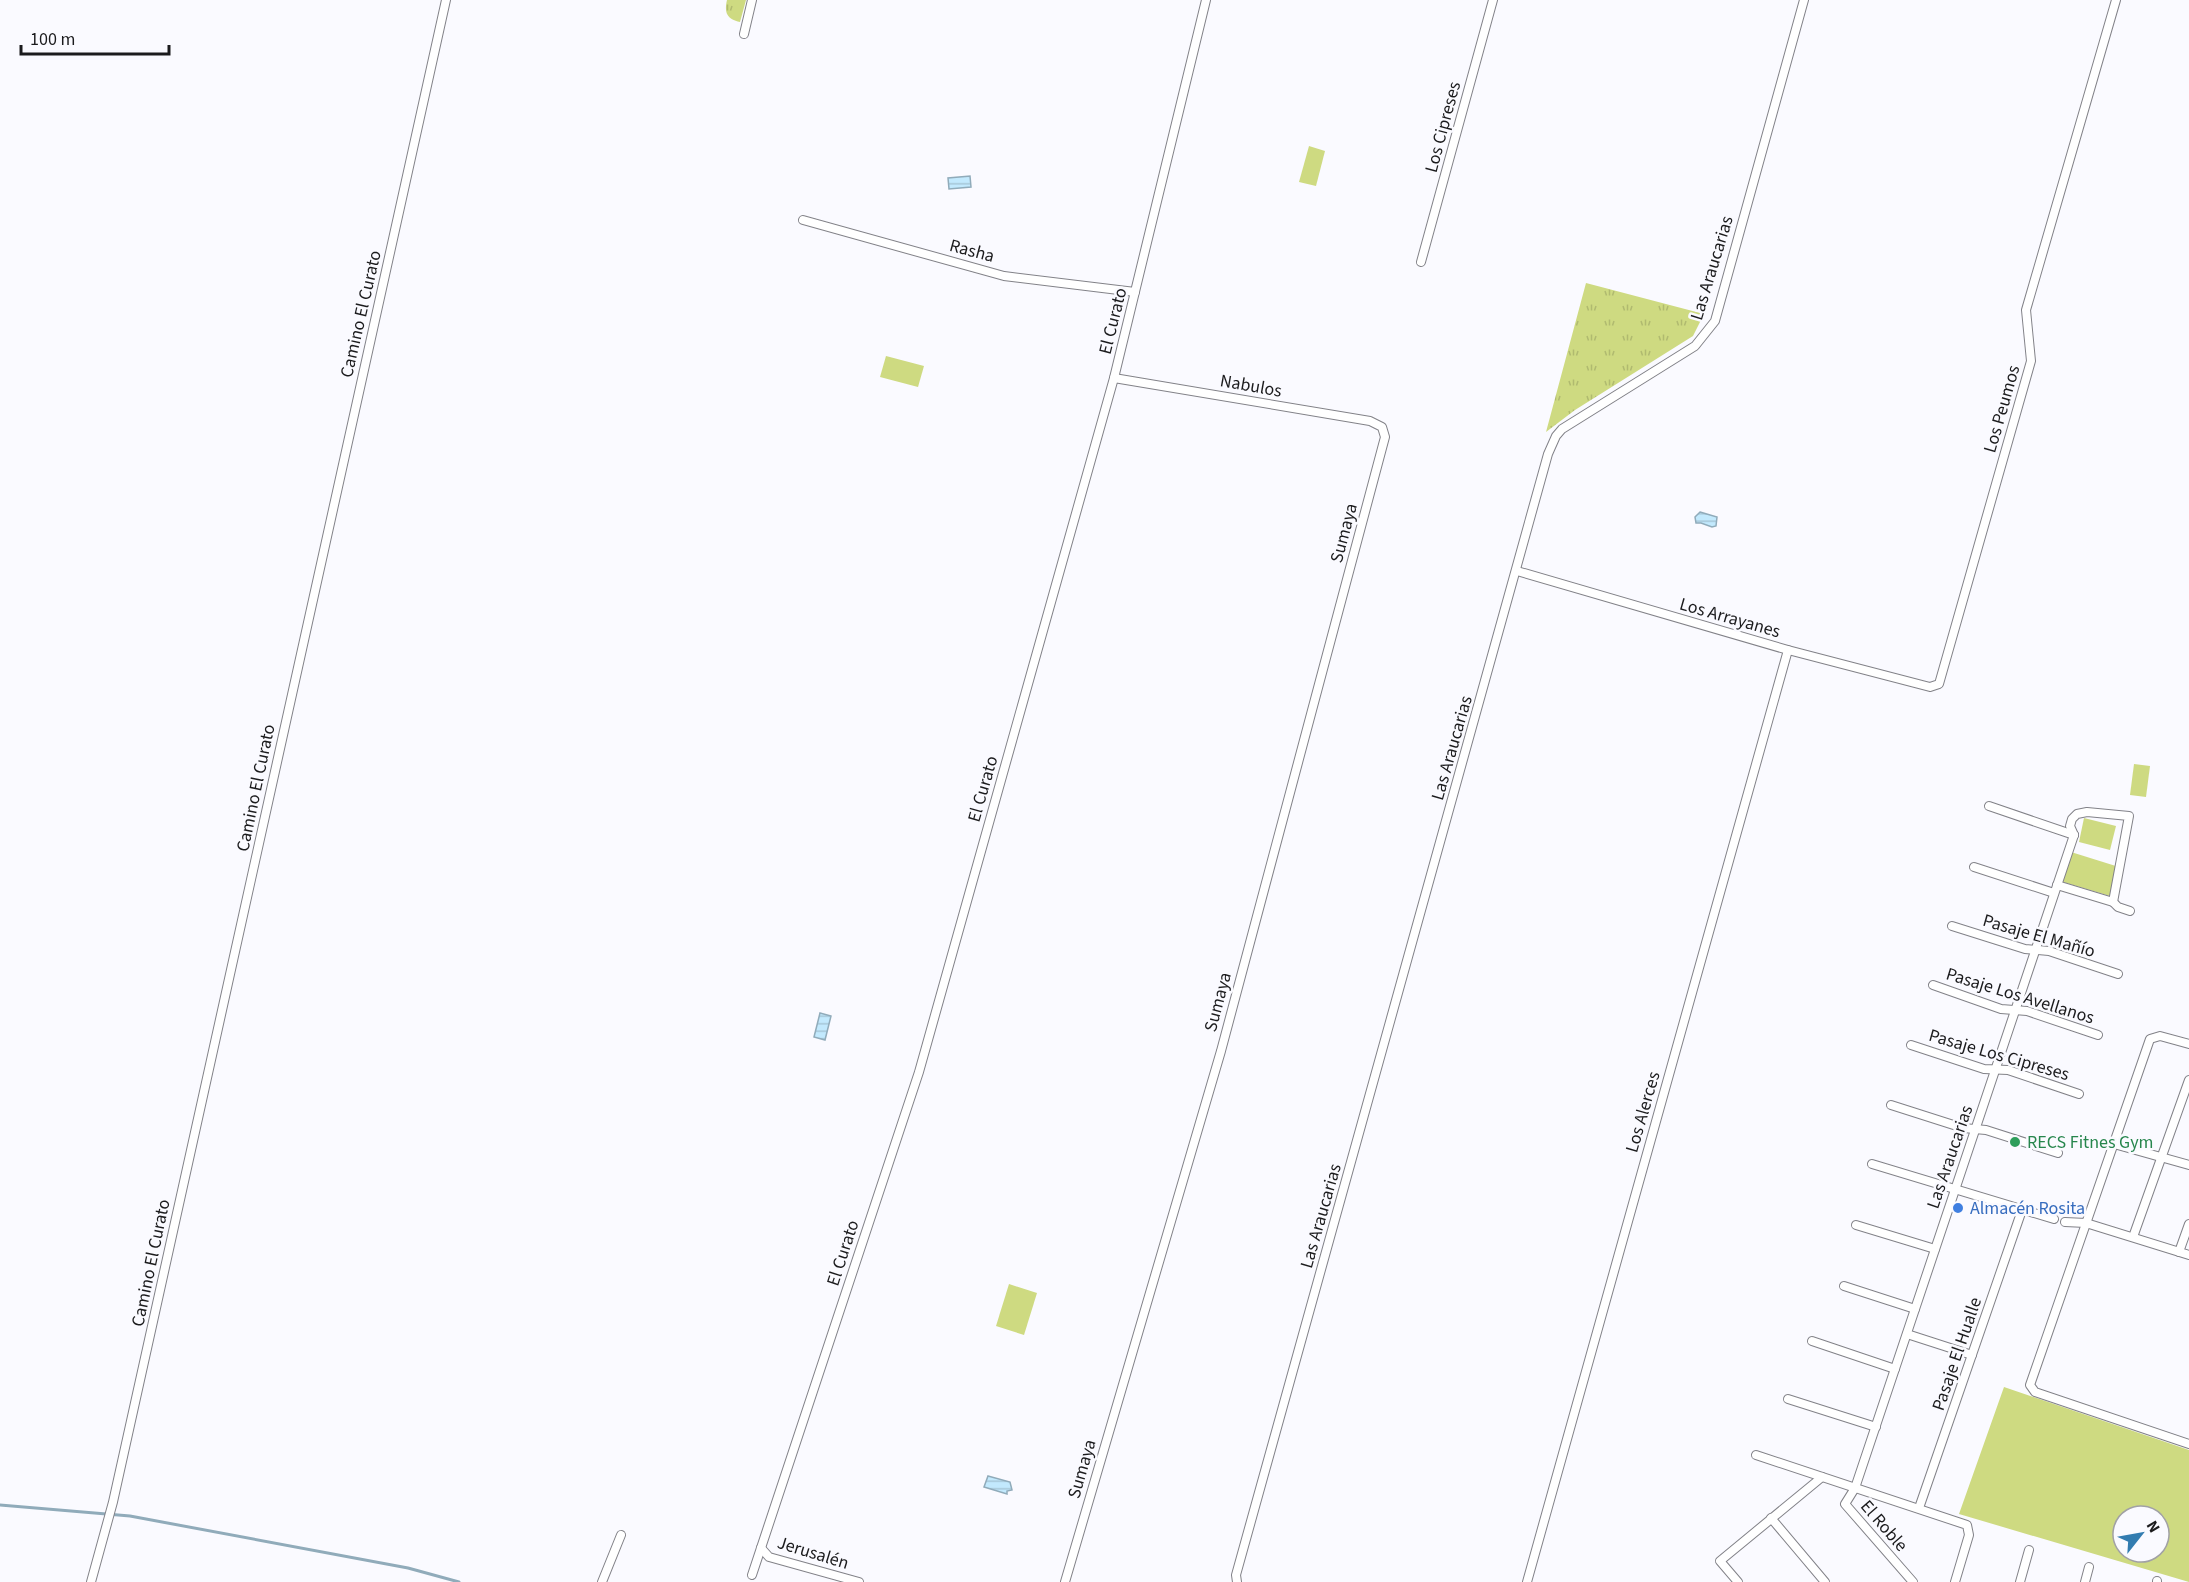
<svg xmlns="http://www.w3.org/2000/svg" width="2189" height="1582" viewBox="0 0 2189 1582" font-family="'Source Sans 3',sans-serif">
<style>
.grass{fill:url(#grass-tufts)}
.green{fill:#ceda81;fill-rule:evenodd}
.water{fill:url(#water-rules);stroke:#90abba;stroke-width:1.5}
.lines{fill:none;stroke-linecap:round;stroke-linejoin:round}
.stream{stroke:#90abba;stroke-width:3}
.street-casing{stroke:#828288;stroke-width:10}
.street{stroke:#fff;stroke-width:8}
.leisure-dot{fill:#2e9e5b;stroke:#fafaff;stroke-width:2}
.shop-dot{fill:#3f7fe0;stroke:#fafaff;stroke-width:2}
.labels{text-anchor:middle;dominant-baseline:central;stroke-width:5;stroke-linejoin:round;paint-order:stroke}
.street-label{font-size:18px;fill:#1b1b1d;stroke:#fafaff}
.leisure-label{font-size:18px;fill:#27864d;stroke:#fafaff;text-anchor:start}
.shop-label{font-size:18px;fill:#366cbe;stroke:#fafaff;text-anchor:start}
</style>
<defs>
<pattern id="grass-tufts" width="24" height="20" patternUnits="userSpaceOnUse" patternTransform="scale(1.5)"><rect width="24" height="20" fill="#ceda81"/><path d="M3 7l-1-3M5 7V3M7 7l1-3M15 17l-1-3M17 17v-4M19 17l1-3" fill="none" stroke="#b0ba6f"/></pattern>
<pattern id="water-rules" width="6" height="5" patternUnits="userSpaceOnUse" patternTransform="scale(1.5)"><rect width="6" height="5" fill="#c2e9fd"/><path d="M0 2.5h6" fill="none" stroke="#a6c7d8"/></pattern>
</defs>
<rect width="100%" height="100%" fill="#fafaff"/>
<g class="grass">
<path d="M727,0H746L740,22C727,19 724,13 727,0Z"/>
<polygon points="1586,283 1704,314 1693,336 1575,410 1546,432"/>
</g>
<g class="green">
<polygon points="1309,146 1325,151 1316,186 1299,182"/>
<polygon points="886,356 924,366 918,387 880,377"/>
<polygon points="2134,764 2150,766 2146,797 2130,795"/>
<polygon points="2084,818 2116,826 2110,850 2079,842"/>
<polygon points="2071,852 2119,867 2110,896 2063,882"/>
<polygon points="1009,1284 1037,1293 1024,1335 996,1326"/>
<path d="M2004,1387L2189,1450V1582L1959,1514ZM2123,1516H2159V1552H2123Z"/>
</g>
<g class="water">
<polygon points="970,176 971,187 949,189 948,178"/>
<polygon points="1700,512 1717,517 1716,526 1712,527 1701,523 1696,523 1695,517"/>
<polygon points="820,1013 831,1016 825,1040 814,1037"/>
<polygon points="988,1476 1010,1482 1012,1490 1007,1491 1007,1494 984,1487"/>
</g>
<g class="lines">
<polyline class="stream" points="0,1505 130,1516 408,1568 459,1582"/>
<g class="street-casing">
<g id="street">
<polyline points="744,34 752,0"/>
<polyline points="803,220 1004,276 1135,292"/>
<polyline points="1421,262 1493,0"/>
<polyline points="1517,571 1788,650 1930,687 1939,684 2031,361 2026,310 2116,0"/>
<polyline points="1989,806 2074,835"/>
<polyline points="2074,835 2070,826 2072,819 2077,814 2087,812 2129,816 2113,902"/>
<polyline points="1974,867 2054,893"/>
<polyline points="2057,885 2113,902 2118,907 2130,911"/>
<polyline points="1952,926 2025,949 2049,951 2118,974"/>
<polyline points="1933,985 2001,1009 2027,1011 2098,1035"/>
<polyline points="2189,1044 2160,1036 2150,1039 2030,1385 2035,1392 2189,1444"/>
<polyline points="1911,1045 1984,1069 2008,1070 2079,1094"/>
<polyline points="1891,1105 1963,1128 1986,1130 2058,1153"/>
<polyline points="2114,1144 2189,1165"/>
<polyline points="1872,1164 2054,1219"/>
<polyline points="2065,1222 2086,1223 2189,1255"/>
<polyline points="1856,1225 1935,1249"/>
<polyline points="2133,1237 2189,1080"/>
<polyline points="2179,1252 2189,1224"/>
<polyline points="1844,1286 1915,1309"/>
<polyline points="1907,1334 1972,1355"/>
<polyline points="1812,1341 1895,1369"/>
<polyline points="1788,1399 1876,1427"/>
<polyline points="1756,1455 1967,1525 1969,1535 1955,1582"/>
<polyline points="1919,1508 2022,1210"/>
<polyline points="1771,1518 1825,1582"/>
<polyline points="761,1548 769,1557 859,1582"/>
<polyline points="752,1575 919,1072 1114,378 1206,0"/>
<polyline points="91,1582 113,1502 446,0"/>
<polyline points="602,1582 621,1535"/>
<polyline points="1065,1582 1221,1051 1385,437 1382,427 1370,421 1114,378"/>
<polyline points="1237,1582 1236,1575 1548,454 1556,436 1562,429 1695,346 1715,321 1804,0"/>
<polyline points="1527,1582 1788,650"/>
<polyline points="1738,1582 1720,1561 1822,1477"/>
<polyline points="1913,1582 1845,1504 1855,1488 2074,835"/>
<polyline points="2020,1582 2029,1550"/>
<polyline points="2085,1582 2089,1567"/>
<polyline points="2157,1582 2157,1581"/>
</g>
</g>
<use href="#street" class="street"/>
</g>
<circle class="leisure-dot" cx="2015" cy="1142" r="6"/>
<circle class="shop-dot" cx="1958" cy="1208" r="6"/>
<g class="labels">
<g class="street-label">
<text transform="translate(1443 127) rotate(-75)">Los Cipreses</text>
<text transform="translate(972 251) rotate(15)">Rasha</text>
<text transform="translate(1712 268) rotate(-73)">Las Araucarias</text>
<text transform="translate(361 314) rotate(-77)">Camino El Curato</text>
<text transform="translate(1113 321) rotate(-76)">El Curato</text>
<text transform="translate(1251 386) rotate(10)">Nabulos</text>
<text transform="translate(2002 409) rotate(-74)">Los Peumos</text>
<text transform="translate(1344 533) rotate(-75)">Sumaya</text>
<text transform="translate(1730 618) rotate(16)">Los Arrayanes</text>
<text transform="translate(1452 748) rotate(-74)">Las Araucarias</text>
<text transform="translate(256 788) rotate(-78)">Camino El Curato</text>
<text transform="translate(983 789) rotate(-74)">El Curato</text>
<text transform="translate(2039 936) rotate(16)">Pasaje El Mañío</text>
<text transform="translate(2020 996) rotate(17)">Pasaje Los Avellanos</text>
<text transform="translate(1218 1002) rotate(-75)">Sumaya</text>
<text transform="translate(1999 1055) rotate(16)">Pasaje Los Cipreses</text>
<text transform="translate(1643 1112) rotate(-74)">Los Alerces</text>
<text transform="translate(1950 1157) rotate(-71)">Las Araucarias</text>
<text transform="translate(1321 1216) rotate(-74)">Las Araucarias</text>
<text transform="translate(843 1253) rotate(-72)">El Curato</text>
<text transform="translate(151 1263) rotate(-78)">Camino El Curato</text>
<text transform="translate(1957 1354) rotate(-71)">Pasaje El Hualle</text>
<text transform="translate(1082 1469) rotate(-74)">Sumaya</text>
<text transform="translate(1884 1526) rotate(49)">El Roble</text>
<text transform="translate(813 1553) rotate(17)">Jerusalén</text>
</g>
<g class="leisure-label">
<text x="2027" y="1142">RECS Fitnes Gym</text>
</g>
<g class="shop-label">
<text x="1970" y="1208">Almacén Rosita</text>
</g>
</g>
<g transform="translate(2141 1534) rotate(59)"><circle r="28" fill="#fafaff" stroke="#a1a1a5" stroke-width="1.5"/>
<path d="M0-4.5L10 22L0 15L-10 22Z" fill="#327cb0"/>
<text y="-9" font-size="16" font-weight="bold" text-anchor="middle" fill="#1b1b1d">N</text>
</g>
<path d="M21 45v9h148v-9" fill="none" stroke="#1b1b1d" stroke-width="3"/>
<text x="30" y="45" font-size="18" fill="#1b1b1d" stroke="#fafaff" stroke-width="4.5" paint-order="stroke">100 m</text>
</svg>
